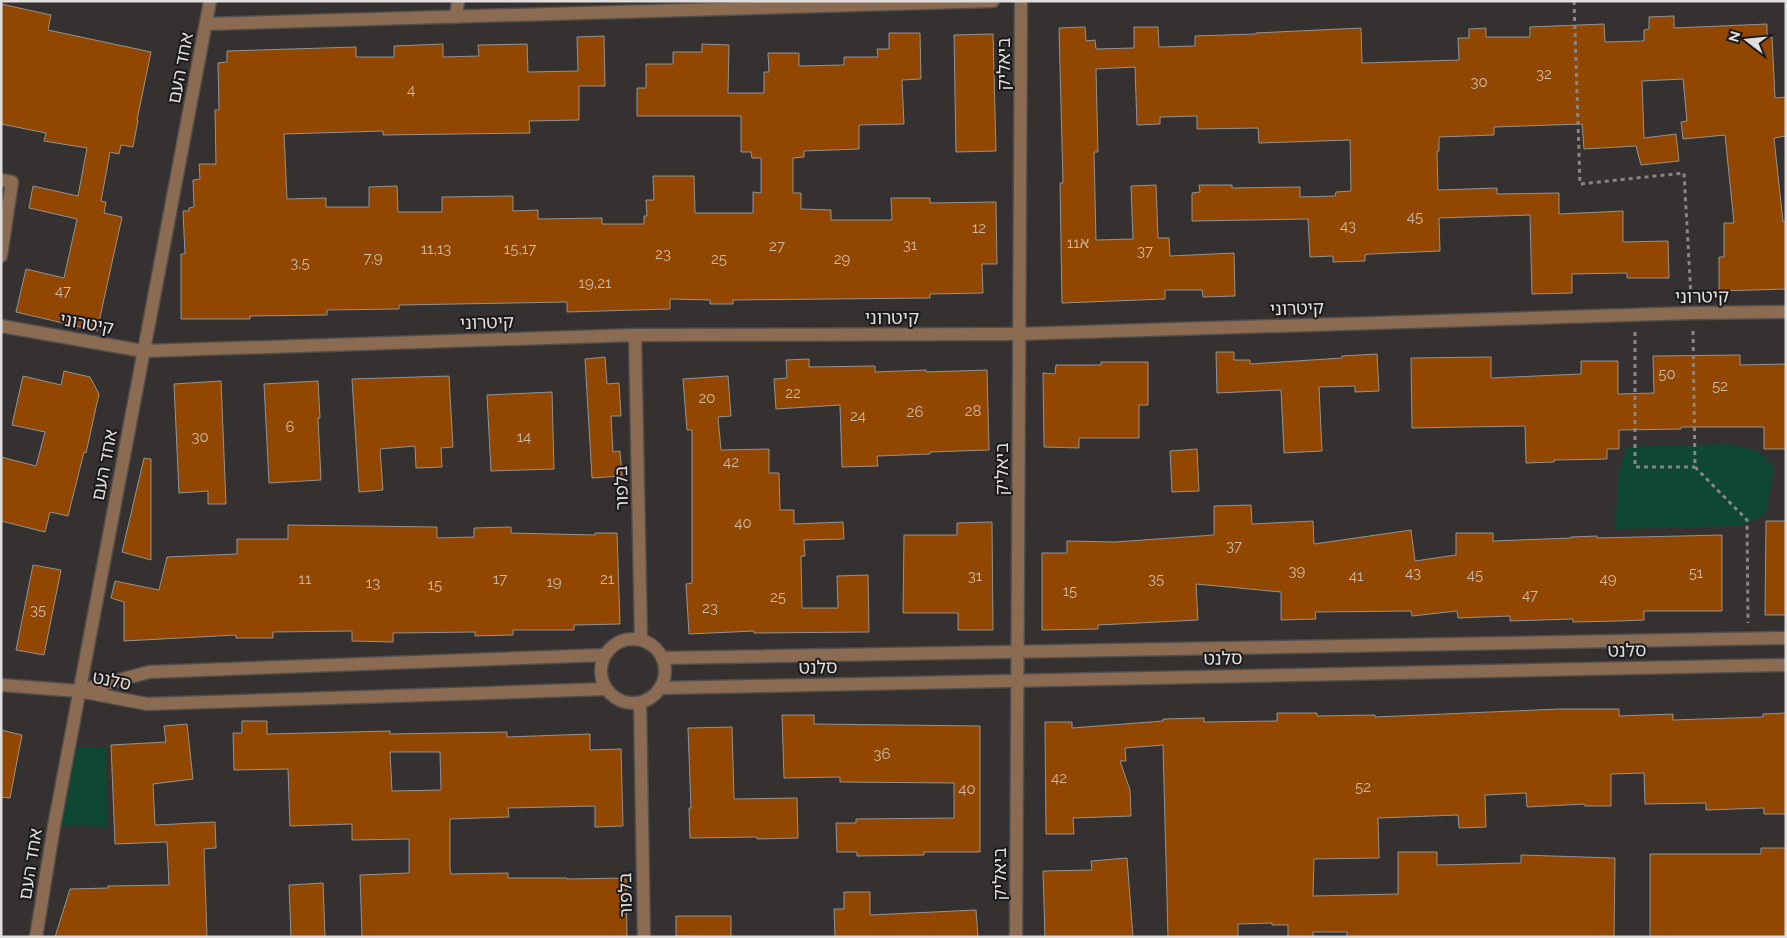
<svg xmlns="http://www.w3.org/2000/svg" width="1787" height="938" viewBox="0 0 1787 938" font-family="Raleway,'Noto Sans Hebrew',sans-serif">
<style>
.green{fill:#0e4832}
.building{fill:#914700;stroke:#959290;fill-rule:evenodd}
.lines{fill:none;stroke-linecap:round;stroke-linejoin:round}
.minor-casing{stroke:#504d4c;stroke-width:15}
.path{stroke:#888685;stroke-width:3;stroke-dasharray:4 4;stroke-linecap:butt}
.minor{stroke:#8c6b53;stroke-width:12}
.labels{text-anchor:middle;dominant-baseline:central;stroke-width:4;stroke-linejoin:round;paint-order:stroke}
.number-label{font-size:15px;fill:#cdb9a6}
.street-label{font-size:18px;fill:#e1dfde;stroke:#1b1919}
</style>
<rect width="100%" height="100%" fill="#343130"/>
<g class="green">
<polygon points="1728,444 1757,451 1774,466 1766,514 1740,526 1615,529 1619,472 1627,447"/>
<polygon points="90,747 106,747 107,827 59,825 73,748"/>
</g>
<g class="building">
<polygon points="1,4 51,15 48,30 151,52 137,120 138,120 133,147 121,145 119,154 110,152 101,201 106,202 104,213 122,217 97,331 16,312 26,269 64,278 77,219 29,208 33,186 78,196 87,148 44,141 46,133 1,124"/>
<polygon points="1674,16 1674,28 1767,24 1767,38 1772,37 1775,98 1786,97 1786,136 1774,138 1783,222 1786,222 1786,289 1719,291 1719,257 1724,257 1724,223 1734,223 1725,135 1683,139 1681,122 1687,121 1683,79 1642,81 1644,138 1676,134 1679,161 1641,165 1636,146 1584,149 1582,124 1494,127 1494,135 1439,137 1439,151 1437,151 1438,190 1497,188 1497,194 1559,193 1559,214 1623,211 1623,242 1668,241 1669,278 1627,278 1627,273 1572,274 1572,293 1532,294 1530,215 1439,218 1440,251 1370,254 1365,255 1365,261 1333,262 1333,256 1310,257 1308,219 1192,221 1192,193 1200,192 1199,185 1232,185 1232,188 1300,187 1300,197 1335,196 1336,192 1351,191 1350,140 1259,143 1258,128 1197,129 1197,116 1160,117 1160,124 1137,125 1135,67 1096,69 1098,152 1094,152 1096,240 1133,239 1131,186 1156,185 1158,238 1169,238 1170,256 1234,253 1235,296 1203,297 1202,290 1165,290 1165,299 1062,303 1060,183 1063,183 1059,28 1085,27 1086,41 1095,40 1096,49 1134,48 1134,27 1158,27 1159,47 1195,46 1195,36 1256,34 1256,33 1361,28 1362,63 1459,60 1458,38 1469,38 1469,29 1486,28 1486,37 1530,37 1530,27 1604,24 1605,42 1644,41 1644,30 1649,29 1649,17"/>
<polygon points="889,33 920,33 921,79 902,80 904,124 859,125 859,149 804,151 804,157 793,158 793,193 801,193 801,209 831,210 831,220 892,220 891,198 930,198 930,203 996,202 997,264 982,264 983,293 930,294 930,298 733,300 733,304 710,304 710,300 670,299 670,309 567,312 567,302 399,305 399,309 327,310 327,315 250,316 250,319 181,319 181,254 185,254 183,211 189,211 189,208 194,207 193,180 200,179 199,164 216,164 215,110 219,110 218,63 227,62 227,51 356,47 356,57 394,57 394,46 443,44 443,57 479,56 478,45 527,44 528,72 578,71 577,37 604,36 605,86 579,86 579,120 529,121 530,133 383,135 383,131 284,134 287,199 326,198 326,207 369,207 369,187 397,186 398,212 442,212 442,197 513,196 513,211 538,210 538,219 602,218 602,224 644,224 644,216 647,216 646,200 654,200 653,176 694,176 695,213 753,213 753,192 761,193 761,158 752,158 751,152 741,152 741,116 637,116 637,88 646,88 646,64 673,64 673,52 702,52 702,44 729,45 728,93 764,93 764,72 769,72 768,53 799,53 799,66 844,65 844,57 878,57 877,49 889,49"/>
<polygon points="993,34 996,151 956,152 954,35"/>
<polygon points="1216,352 1234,352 1234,360 1250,360 1250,364 1342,358 1342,356 1377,354 1379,391 1355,392 1355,386 1319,387 1322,451 1284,453 1281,390 1217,393"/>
<polygon points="1740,355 1740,365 1786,364 1786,449 1764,449 1764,427 1681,427 1681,429 1619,430 1619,449 1607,449 1607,459 1554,460 1554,462 1526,463 1525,426 1412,428 1411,358 1491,357 1491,378 1581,374 1581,361 1618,361 1618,394 1654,393 1653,356"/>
<polygon points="605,357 607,384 619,383 621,416 611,416 613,452 620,451 622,476 592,478 585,359"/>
<polygon points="809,359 809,367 875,366 875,372 926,370 926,372 987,370 989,450 930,452 930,454 877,456 878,466 842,467 840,405 776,409 774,379 787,378 786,360"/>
<polygon points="1101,362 1148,362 1148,405 1139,405 1139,438 1079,438 1079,448 1044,447 1043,373 1055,374 1056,365 1101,365"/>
<polygon points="64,371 90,377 99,394 86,453 84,452 68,516 50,512 45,532 1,521 1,457 36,466 45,432 12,425 23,376 61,385"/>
<polygon points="449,376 453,447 441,448 442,467 416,468 415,446 380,449 383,490 359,492 352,379"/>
<polygon points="728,376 731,416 718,417 721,450 769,449 769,473 779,473 780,510 794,510 794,524 843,522 844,539 804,540 805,556 801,556 802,608 838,608 837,576 868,575 869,632 754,633 754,631 689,634 686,584 692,583 692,430 687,430 683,379"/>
<polygon points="221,381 226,504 208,504 208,491 179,493 174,384"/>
<polygon points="318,381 320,418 318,418 321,480 269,483 264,384"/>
<polygon points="552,392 554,469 491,471 487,395"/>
<polygon points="1197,449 1199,491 1172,492 1170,451"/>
<polygon points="144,458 151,459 151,560 122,552"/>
<polygon points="1251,505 1252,524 1313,521 1314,544 1411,530 1415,561 1456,555 1456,533 1493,533 1493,541 1571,538 1571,537 1597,536 1597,538 1722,535 1722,611 1644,611 1644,620 1618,621 1573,622 1573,619 1510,621 1510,616 1458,618 1457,611 1412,616 1411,611 1315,612 1316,619 1281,620 1281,592 1196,584 1198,620 1098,625 1098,629 1042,630 1042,553 1067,553 1067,541 1115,542 1214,535 1214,506"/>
<polygon points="1766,521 1786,521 1786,615 1765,615"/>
<polygon points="992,522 993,630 958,630 958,613 903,613 904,535 957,535 957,523"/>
<polygon points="288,525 437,527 437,538 474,537 474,528 511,527 511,533 595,535 595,533 617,533 620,624 574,625 574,630 513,630 513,635 475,636 475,632 393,633 393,642 352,641 352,631 273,632 273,638 236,638 236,635 124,641 124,602 111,598 115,581 159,590 167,557 237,554 237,539 288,539"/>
<polygon points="33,565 61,570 44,655 16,650"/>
<polygon points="1559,709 1619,709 1619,716 1673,714 1673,720 1763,717 1763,714 1786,713 1786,814 1764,814 1764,808 1706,810 1706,803 1645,804 1644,773 1611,774 1611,806 1585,806 1584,804 1527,807 1526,793 1485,795 1486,827 1459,828 1458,815 1378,818 1379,858 1314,859 1313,896 1398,894 1398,852 1437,852 1437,865 1521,863 1521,855 1615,858 1614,937 1347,937 1347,932 1313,932 1313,937 1288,937 1288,925 1272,925 1272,923 1238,924 1238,937 1168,937 1163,745 1125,748 1126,761 1120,761 1130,790 1131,816 1073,818 1074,834 1046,834 1045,722 1072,722 1072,728 1163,721 1163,719 1204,718 1204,722 1277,721 1277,713 1317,713 1317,716 1375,715 1375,717"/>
<polygon points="782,715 814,715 814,724 980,726 980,852 924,852 924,855 857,856 857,852 837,852 836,823 856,823 856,819 954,818 954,783 840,782 840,777 784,778"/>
<path d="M242,721H267V734L390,731V734L507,732V737L590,734V750L621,749L623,826L595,827V806L508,808L509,817L450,819V868L451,874L508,873V878H567V879L626,878L627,937H362L360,875L409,873V839L352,840V824L290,826L288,769L234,770L233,733H242ZM390,752H440L441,790L392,791Z"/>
<polygon points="187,724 193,779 153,784 155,825 215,822 216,848 204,849 207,937 55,937 70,889 108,888 108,886 169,885 167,842 115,844 111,745 166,742 164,726"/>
<polygon points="732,727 734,799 797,798 798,838 757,839 757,837 690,838 689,808 691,808 688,728"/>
<polygon points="1,730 22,735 10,798 1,797"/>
<polygon points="1761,848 1786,848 1786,937 1650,937 1650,854 1761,854"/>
<polygon points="1127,858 1133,937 1045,937 1043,871 1092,870 1091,861"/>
<polygon points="323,883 325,937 291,937 289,885"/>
<polygon points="844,892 870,892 870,915 976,910 978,937 835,937 834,909 844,909"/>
<polygon points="676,916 731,916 731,937 676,936"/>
</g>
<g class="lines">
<g class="minor-casing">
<g id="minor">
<polyline points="456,17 458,1"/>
<polyline points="206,24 993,1"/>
<polyline points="1,180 12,182 1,256"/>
<polyline points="1,326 143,351 635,335 1019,334 1692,313 1786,312"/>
<polyline points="635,335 641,639"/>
<circle cx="633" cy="671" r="32"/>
<polyline points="662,658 1786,638"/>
<polyline points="1,685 79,691 147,704 606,689"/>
<polyline points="660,688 1786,665"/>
<polyline points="82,690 149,672 604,655"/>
<polyline points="640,703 644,937"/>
<polyline points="36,937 54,826 210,1"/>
<polyline points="1016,937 1021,1"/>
</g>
</g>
<g class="path">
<polyline points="1574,1 1580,184 1684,173 1691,297"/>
<polyline points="1693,331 1695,467 1747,520 1748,623"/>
<polyline points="1635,332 1635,467 1695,467"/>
</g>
<use href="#minor" class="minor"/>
</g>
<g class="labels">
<g class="number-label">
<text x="1544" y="74">32</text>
<text x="1479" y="82">30</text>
<text x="411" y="90">4</text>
<text x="1415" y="217">45</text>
<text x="1348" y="226">43</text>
<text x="979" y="228">12</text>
<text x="1078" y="243">11א</text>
<text x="910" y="245">31</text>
<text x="777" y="246">27</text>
<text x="436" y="249">11,13</text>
<text x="520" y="249">15,17</text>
<text x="1145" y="251">37</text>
<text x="663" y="254">23</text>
<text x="373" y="258">7,9</text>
<text x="719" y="259">25</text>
<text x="842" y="259">29</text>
<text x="300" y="263">3,5</text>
<text x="595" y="283">19,21</text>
<text x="63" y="291">47</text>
<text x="1667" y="374">50</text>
<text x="1720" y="386">52</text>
<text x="793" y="393">22</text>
<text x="707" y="398">20</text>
<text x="973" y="411">28</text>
<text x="915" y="412">26</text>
<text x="858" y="416">24</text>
<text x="290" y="427">6</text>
<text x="200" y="437">30</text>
<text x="524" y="437">14</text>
<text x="731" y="462">42</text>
<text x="743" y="523">40</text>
<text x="1234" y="546">37</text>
<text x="1297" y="571">39</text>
<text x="1413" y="573">43</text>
<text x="1696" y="573">51</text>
<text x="1475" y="575">45</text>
<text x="975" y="576">31</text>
<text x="1356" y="576">41</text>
<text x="305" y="579">11</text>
<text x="500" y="579">17</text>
<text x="607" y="579">21</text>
<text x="1156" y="579">35</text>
<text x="1608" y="579">49</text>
<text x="554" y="582">19</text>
<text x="373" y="583">13</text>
<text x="435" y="585">15</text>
<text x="1070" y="591">15</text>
<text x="1530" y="595">47</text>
<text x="778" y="597">25</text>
<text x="710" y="608">23</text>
<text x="38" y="610">35</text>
<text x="882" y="754">36</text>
<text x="1059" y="778">42</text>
<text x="1363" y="787">52</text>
<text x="967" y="789">40</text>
</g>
<g class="street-label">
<text transform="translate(1003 64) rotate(-90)">ביאליק</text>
<text transform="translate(180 68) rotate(-79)">אחד העם</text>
<text transform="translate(1702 296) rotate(-1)">קיטרוני</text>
<text transform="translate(1297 308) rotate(-2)">קיטרוני</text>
<text x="892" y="317">קיטרוני</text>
<text transform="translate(487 322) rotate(-2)">קיטרוני</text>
<text transform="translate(87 323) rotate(10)">קיטרוני</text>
<text transform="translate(104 465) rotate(-79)">אחד העם</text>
<text transform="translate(1001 469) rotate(-90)">ביאליק</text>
<text transform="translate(621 488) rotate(-91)">בלפור</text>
<text transform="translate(1627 650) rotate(-1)">סלנט</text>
<text transform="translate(1223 658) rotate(-1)">סלנט</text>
<text transform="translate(818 667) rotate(-1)">סלנט</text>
<text transform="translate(112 680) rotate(11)">סלנט</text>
<text transform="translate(30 864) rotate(-81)">אחד העם</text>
<text transform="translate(999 874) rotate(-90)">ביאליק</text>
<text transform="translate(625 895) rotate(-91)">בלפור</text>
</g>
</g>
<rect width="1787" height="938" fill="none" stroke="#e1dfde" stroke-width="5"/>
<g transform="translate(1747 40) rotate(286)" stroke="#1b1919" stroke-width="4" paint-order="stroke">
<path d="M0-4L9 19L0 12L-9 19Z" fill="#e1dfde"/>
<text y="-8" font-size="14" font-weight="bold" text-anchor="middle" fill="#e1dfde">N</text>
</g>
</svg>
